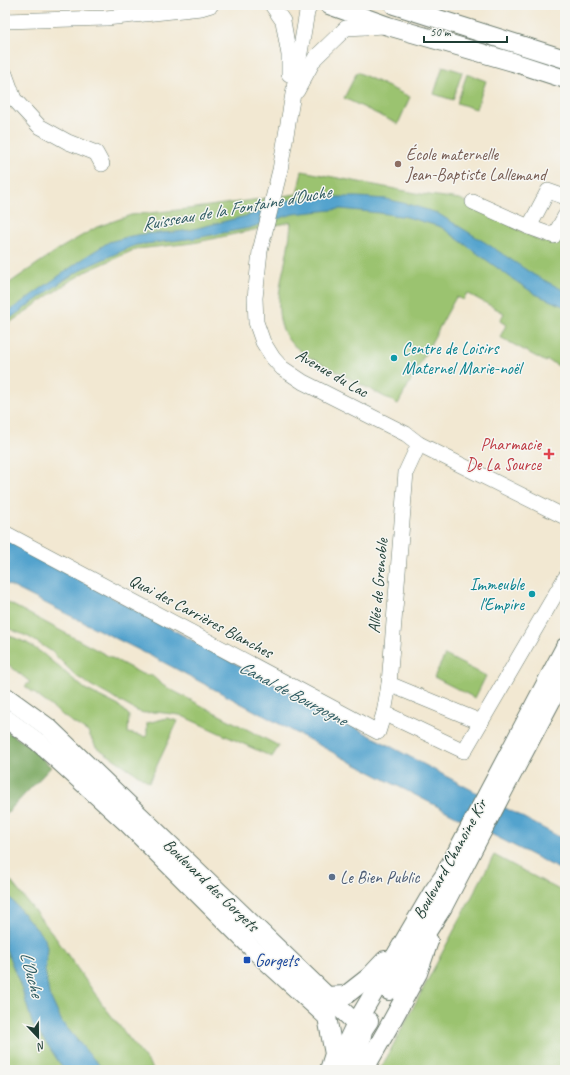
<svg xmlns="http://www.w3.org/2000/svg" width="570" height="1075" viewBox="0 0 570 1075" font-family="Caveat,sans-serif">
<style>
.green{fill:#9bc36f;stroke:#5d8052}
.forest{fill:#7ca962;stroke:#4e734b}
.water{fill:#53a3cd;stroke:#397080}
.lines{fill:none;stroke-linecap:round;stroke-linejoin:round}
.minor-casing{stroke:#69796b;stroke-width:16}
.major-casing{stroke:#69796b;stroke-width:20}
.minor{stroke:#fff;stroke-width:15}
.major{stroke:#fff;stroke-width:18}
.education-dot{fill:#8d6e63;stroke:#f6f6f2;stroke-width:1.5}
.culture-dot{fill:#0f9aa8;stroke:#f6f6f2;stroke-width:1.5}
.health-dot{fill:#e0444e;stroke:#f6f6f2;stroke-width:1.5}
.service-dot{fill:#5c6f8a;stroke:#f6f6f2;stroke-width:1.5}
.transit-dot{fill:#1a4fb4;stroke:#f6f6f2;stroke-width:1.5}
.labels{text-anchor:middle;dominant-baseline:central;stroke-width:3;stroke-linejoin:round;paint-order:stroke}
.education-label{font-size:17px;fill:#785e54;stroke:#f6f6f2;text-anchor:start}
.culture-label{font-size:17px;fill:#0d838f;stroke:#f6f6f2;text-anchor:start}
.street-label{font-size:17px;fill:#1f3d34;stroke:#f6f6f2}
.health-label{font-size:17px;fill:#be3a42;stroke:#f6f6f2;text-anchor:end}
.service-label{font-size:17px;fill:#4e5e75;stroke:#f6f6f2;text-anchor:start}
.transit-label{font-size:17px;fill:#164399;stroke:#f6f6f2;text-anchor:start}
.water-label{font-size:18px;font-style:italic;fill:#2f5c62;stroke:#f6f6f2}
</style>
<rect width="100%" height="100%" fill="#f6f6f2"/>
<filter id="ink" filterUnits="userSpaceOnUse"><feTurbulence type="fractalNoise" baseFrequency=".025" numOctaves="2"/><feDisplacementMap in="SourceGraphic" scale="8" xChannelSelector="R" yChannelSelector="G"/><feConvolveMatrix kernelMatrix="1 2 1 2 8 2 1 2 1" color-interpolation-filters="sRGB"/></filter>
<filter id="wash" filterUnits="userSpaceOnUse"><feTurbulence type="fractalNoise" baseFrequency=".012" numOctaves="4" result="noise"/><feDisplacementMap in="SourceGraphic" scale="16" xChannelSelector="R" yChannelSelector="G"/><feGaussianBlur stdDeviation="0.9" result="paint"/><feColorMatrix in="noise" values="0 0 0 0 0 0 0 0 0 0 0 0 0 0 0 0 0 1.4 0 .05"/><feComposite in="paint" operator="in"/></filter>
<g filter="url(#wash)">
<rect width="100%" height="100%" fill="#f2e8d2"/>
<g class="green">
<polygon points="443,66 462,72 453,100 434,94"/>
<polygon points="357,72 410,97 398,124 344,98"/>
<polygon points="467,74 486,81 476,109 457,103"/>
<path d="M302,171L421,194L460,199L540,241C550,244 560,242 565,232V369L547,360L546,362L500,337L506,325L500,321L504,313L467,293L463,300L456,297L398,404L307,356C301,351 295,347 290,342C275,322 278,299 282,276C286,259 290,240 291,222L193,243L136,249L87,271L67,283L5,326V286L59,249L97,227L131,215L187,209L297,194Z"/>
<polygon points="5,601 142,674 151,675 164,686 279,746 272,757 180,715 156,712 144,713 137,711 92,686 76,676 51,651 29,637 5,627"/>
<polygon points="5,634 27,643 42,653 85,689 119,706 129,715 128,733 147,737 147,723 167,718 178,721 149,782 96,747 88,732 66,718 25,686 30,682 5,662"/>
<polygon points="445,655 486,676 475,698 434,677"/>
<polygon points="494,855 565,893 565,1070 380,1070"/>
<polygon points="5,874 53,934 103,1005 154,1070 5,1070"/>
</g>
<polygon class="forest" points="5,730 29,746 51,767 5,815"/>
<g class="water">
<polygon points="326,197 358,197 386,199 411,205 437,213 486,243 534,275 565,291 565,307 535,294 514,280 441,227 407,217 380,213 341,209 293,214 249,228 196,238 136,245 126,249 84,268 63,281 5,322 5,314 90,254 109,242 131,236 144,234 176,232 190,230 250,215 289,200"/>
<polygon points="5,538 106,594 565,840 565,872 351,762 163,662 5,583"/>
<polygon points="5,892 45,939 47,948 45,970 49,994 62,1022 88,1053 104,1070 64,1070 47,1044 33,1026 22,989 5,947"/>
</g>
</g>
<g filter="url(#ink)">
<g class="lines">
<g class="minor-casing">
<g id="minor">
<polyline points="272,5 283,21 289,55 289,74"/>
<polyline points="310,5 307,12 280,170 260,251 255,298 256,322 263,342 273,358 282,368 303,382 396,429 406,434 419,444 565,517"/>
<polyline points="5,21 106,18 201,8 211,5"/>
<polyline points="5,74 14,99 39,126 68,142 96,153 102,164"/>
<polyline points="297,91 315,58 346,28 385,26"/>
<polyline points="473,202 529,227 554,236 565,216"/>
<polyline points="529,227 548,191 565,197"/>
<polyline points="5,533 378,732 384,713 389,684 406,472 419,444"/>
<polyline points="389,684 481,722"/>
<polyline points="384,713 464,751 565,578"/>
</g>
</g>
<g class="major-casing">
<g id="major">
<polyline points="329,5 388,26 513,62 565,79"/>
<polyline points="394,5 565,59"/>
<polyline points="5,696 49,728 327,996 363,1030"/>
<polyline points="5,718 38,742 127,823 254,950 327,1017 334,1054 329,1070"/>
<polyline points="389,991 443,907 508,782 565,675"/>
<polyline points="327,996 346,995 369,977 385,960"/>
<polyline points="335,1067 356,1023 432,893 444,876 565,647"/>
<polyline points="351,1070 359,1051 363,1030 369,1021"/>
<polyline points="364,1070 388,1028 418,973 429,941"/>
</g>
</g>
<use href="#minor" class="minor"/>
<use href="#major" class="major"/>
</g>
</g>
<circle class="education-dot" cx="398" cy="164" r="4"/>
<g class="culture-dot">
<circle cx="394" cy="358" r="4"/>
<circle cx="532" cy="594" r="4"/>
</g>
<path class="health-dot" d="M547 448h4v4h4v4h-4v4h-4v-4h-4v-4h4z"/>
<circle class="service-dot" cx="332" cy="877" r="4"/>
<rect class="transit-dot" x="243" y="956" width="8" height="8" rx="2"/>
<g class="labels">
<g class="education-label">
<text x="406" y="154">École maternelle<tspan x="406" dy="20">Jean-Baptiste Lallemand</tspan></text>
</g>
<g class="culture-label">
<text x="402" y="348">Centre de Loisirs<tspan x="402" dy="20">Maternel Marie-noël</tspan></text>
<text x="524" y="584" text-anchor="end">Immeuble<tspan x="524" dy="20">l'Empire</tspan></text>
</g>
<g class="street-label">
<text transform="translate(332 373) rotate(30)">Avenue du Lac</text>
<text transform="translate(378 586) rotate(-85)">Allée de Grenoble</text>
<text transform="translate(201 616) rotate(28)">Quai des Carrières Blanches</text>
<text transform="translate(450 859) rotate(-61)">Boulevard Chanoine Kir</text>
<text transform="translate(211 885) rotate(44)">Boulevard des Gorgets</text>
</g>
<g class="health-label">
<text x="541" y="444">Pharmacie<tspan x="541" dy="20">De La Source</tspan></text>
</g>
<g class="service-label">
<text x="340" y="877">Le Bien Public</text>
</g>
<g class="transit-label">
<text x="255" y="960">Gorgets</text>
</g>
<g class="water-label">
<text transform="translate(236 208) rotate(-10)">Ruisseau de la Fontaine d'Ouche</text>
<text transform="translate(293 693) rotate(28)">Canal de Bourgogne</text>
<text transform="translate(32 974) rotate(75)">L'Ouche</text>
</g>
</g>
<rect width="570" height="1075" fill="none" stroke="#f6f6f2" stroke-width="20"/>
<g transform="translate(38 1037) rotate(158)" stroke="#f6f6f2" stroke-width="3" paint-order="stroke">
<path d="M0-3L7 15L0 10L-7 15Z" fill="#1f3d34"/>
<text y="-6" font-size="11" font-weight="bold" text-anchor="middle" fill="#1f3d34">N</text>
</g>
<path d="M424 36v6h83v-6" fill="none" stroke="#1f3d34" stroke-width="2"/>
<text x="430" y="36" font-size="12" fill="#1f3d34" stroke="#f6f6f2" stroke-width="3" paint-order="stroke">50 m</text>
</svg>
